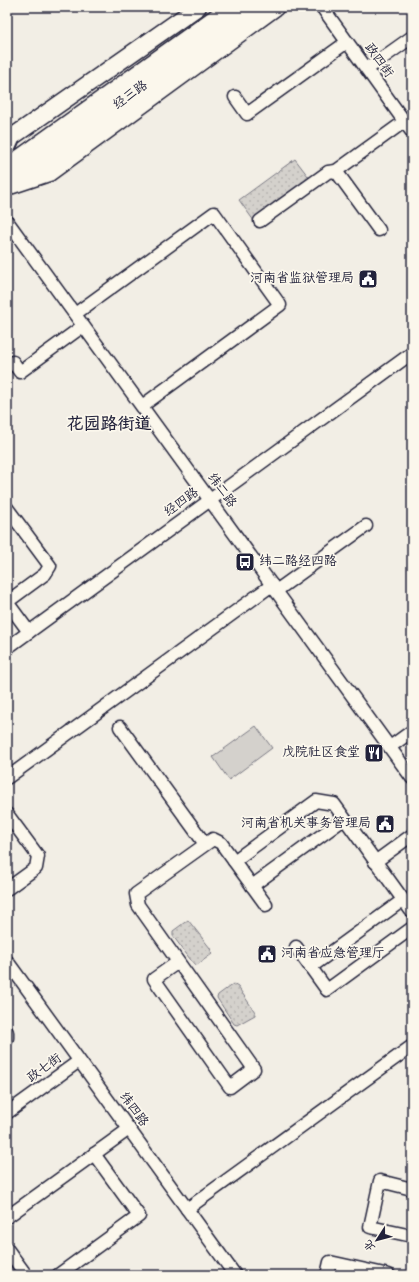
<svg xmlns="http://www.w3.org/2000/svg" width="419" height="1282" viewBox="0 0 419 1282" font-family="Dekko,'LXGW WenKai TC',sans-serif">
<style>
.grass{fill:url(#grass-dots);stroke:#7b7a84}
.pitch{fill:#d4d1cc;stroke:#7b7a84}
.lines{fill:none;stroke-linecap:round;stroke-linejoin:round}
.minor-casing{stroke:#22223b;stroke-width:15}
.major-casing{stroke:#22223b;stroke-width:19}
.minor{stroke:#fbf7ec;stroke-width:12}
.major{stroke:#fbf7ec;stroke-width:16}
.labels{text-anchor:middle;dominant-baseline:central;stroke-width:3.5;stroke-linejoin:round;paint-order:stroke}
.street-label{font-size:13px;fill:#22223b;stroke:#fbf7ec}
.poi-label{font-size:13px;fill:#22223b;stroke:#fbf7ec;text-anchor:end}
.district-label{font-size:17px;font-weight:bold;fill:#22223b;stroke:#fbf7ec}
</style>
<defs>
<pattern id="grass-dots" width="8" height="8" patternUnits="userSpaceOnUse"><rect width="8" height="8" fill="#d4d1cc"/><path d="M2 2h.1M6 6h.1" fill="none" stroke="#b6b3b0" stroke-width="1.8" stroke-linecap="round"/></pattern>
</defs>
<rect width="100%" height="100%" fill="#f2eee5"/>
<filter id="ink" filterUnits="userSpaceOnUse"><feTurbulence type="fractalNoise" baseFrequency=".025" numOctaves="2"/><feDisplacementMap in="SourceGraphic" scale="8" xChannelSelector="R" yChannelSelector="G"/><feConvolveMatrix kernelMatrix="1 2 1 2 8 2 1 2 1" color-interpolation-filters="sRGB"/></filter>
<g filter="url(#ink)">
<g class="grass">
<polygon points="295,159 311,180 254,221 239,200"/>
<polygon points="188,920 210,948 212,954 197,965 193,963 173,936 173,931"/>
<polygon points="233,984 238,987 255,1012 255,1015 237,1025 234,1024 217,998 218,995"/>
</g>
<polygon class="pitch" points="256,726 272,748 229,780 213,757"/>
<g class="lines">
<g class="minor-casing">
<g id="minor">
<polyline points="322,7 412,132"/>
<polyline points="367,69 412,37"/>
<polyline points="235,97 247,114 347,42"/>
<polyline points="336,171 379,230"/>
<polyline points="7,221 412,778"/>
<polyline points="260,221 328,172 336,171 405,121"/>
<polyline points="75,314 214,213 280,305 142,406"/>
<polyline points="7,366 13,362 20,372 83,326"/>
<polyline points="7,508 50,566 45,574 7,602"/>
<polyline points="276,591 366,526"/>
<polyline points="7,602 29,632"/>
<polyline points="7,648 412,353"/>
<polyline points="120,727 205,844"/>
<polyline points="390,747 412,731"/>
<polyline points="7,778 272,585"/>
<polyline points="7,814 38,856 36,868 7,889"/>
<polyline points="234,861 316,801 334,804 412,912"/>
<polyline points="375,862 412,835"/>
<polyline points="252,886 344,819"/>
<polyline points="296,947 327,990 412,928"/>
<polyline points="7,961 235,1275"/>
<polyline points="178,962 154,979 230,1087 254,1069 138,905 136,894 213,839 221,843 266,905"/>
<polyline points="311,967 403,900"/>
<polyline points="7,1032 7,1038"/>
<polyline points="7,1113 79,1061"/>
<polyline points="412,1189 380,1181 370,1227 412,1236"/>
<polyline points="187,1209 412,1046"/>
<polyline points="7,1217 129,1129"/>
<polyline points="7,1249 26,1275"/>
<polyline points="58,1275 139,1216 94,1154"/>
<polyline points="327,1275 330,1262 389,1275"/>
</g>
</g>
<g class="major-casing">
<g id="major">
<polyline points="7,148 12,137 198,7"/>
<polyline points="7,167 230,7"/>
<polyline points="15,179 255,7"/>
<polyline points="7,187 49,173 276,7"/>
</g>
</g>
<use href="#minor" class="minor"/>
<use href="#major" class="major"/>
</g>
</g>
<defs>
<g id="civic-square" transform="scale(1)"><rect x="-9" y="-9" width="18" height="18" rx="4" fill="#22223b" stroke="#fbf7ec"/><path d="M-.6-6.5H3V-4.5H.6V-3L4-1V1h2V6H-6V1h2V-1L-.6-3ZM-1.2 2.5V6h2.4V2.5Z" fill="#fff"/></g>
<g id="bus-square" transform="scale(1)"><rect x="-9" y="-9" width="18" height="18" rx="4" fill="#22223b" stroke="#fbf7ec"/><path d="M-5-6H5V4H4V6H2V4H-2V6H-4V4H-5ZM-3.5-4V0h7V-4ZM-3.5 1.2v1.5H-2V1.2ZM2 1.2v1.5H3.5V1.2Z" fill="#fff"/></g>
<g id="restaurant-square" transform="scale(1)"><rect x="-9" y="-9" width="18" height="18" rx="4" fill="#22223b" stroke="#fbf7ec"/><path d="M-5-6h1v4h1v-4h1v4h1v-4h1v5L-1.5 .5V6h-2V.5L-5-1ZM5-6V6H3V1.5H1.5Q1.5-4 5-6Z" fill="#fff"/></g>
</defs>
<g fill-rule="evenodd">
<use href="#civic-square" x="368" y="279"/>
<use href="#bus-square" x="245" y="562"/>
<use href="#restaurant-square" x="374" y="753"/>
<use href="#civic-square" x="385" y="824"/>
<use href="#civic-square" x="267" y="954"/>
</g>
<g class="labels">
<g class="street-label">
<text transform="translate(378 61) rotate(54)">政四街</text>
<text transform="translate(131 96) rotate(-36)">经三路</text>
<text transform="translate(221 491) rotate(54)">纬二路</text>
<text transform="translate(182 503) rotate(-36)">经四路</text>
<text transform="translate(45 1069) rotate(-36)">政七街</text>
<text transform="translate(133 1110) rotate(54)">纬四路</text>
</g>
<g class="poi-label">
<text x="354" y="279">河南省监狱管理局</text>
<text x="259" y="562" text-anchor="start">纬二路经四路</text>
<text x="360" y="753">戊院社区食堂</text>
<text x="371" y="824">河南省机关事务管理局</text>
<text x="281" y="954" text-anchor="start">河南省应急管理厅</text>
</g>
<g class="district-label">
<text x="109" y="426">花园路街道</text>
</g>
</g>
<rect width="419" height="1282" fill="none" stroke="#fbf7ec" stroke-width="24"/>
<rect x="12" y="12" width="395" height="1258" fill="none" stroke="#22223b" stroke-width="1.5" filter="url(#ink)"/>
<g transform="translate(377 1240) rotate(234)" stroke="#fbf7ec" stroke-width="3" paint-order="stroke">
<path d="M0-3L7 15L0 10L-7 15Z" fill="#22223b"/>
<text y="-6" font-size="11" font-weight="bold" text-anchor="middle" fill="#22223b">北</text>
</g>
</svg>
